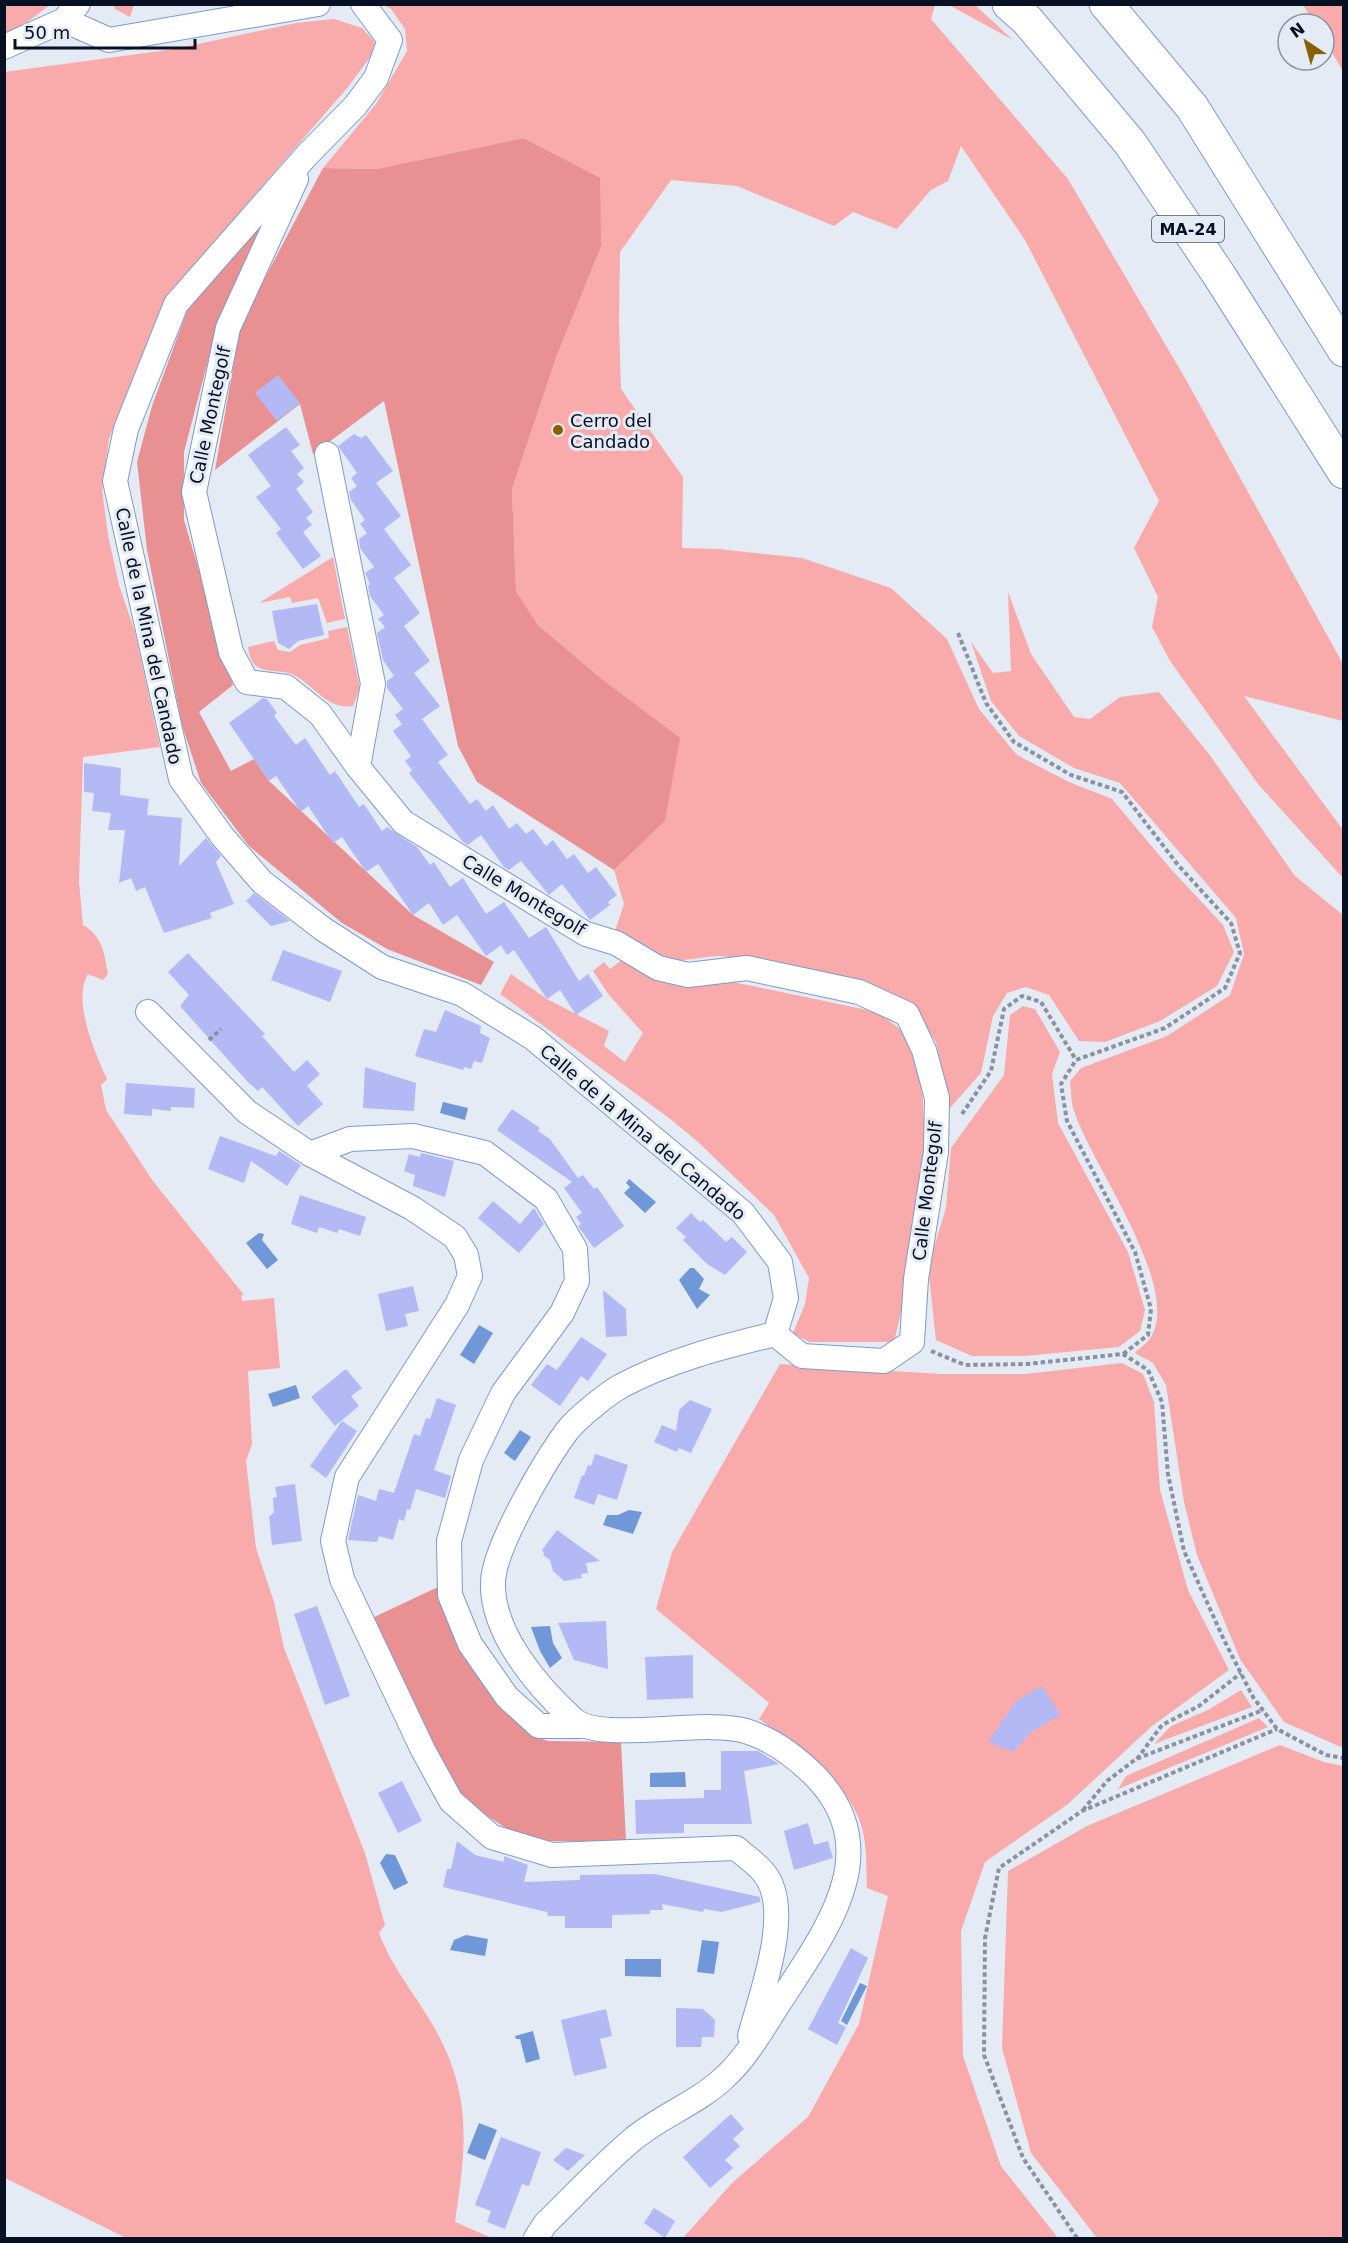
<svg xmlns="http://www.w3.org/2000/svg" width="1348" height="2243" viewBox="0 0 1348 2243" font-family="'DejaVu Sans',sans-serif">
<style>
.green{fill:#f9abab}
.forest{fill:#e99192}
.water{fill:#7098d9}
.building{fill:#b3b9f5}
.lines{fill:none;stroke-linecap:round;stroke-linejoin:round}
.minor-casing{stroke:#7d9bcb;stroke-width:26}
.highway-casing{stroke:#7d9bcb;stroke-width:35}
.path{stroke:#8a929f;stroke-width:4;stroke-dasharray:4.5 3;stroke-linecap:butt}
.minor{stroke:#fff;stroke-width:24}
.highway{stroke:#fff;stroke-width:33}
.poi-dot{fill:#896000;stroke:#e4ebf5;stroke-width:2}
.labels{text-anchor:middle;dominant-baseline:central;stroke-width:6;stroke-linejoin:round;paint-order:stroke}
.shield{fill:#e4ebf5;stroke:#495262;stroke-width:1.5}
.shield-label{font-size:16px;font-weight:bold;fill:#071123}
.street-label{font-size:18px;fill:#071123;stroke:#e4ebf5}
.poi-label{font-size:18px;fill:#071123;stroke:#e4ebf5;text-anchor:start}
</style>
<rect width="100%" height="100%" fill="#e4ebf5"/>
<g class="green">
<polygon points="5,5 50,5 14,32 5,34"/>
<polygon points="113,5 113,4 134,5 130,17 115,9"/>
<polygon points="384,5 935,5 931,19 1068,179 1185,378 1343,664 1343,721 1244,696 1343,830 1343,878 1258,784 1170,661 1152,627 1158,597 1134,548 1159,501 1025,240 961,146 948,181 931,190 897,229 853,212 834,226 737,186 671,180 620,252 619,322 621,389 683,477 682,548 719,549 802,558 891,588 947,639 979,709 1017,755 1069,782 1112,799 1170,868 1223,925 1234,952 1217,986 1160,1021 1105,1042 1079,1041 1049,995 1026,987 1007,993 993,1016 981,1073 950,1108 936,1042 912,1006 859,979 746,958 716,956 675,961 614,934 624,904 614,870 665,821 603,680 538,625 516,591 512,489 557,355 601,247 523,138 377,169 323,168 376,104 407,51 405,29 391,9"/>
<polygon points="949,5 975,5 1013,40"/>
<polygon points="1303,5 1343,5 1343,71 1324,39 1324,24 1315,24"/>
<path d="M334,19L362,28L375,42L371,56L348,87L174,288L144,352L109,439L102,489L108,535L119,585L135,632L160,747L83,757L79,882L83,925C103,937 104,952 108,974L103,980L88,974C72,1001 95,1053 107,1079L101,1085L106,1110L153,1181L244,1295H241L242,1301L274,1298L280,1368L248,1371L252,1444L246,1461L256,1548L274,1602L284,1648L365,1853L385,1925L379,1933C392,1968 416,1995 434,2027C473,2096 466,2148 455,2222L492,2238H126L5,2178L4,72L175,49L296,23Z"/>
<polygon points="333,557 345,619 327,623 318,598 292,603 290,597 259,603"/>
<path d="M1008,592L1031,654L1074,717L1090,719L1120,697L1159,692L1209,754L1295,876L1343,915V1748L1284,1722L1240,1659L1197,1555L1184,1502L1166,1385L1153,1363L1135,1353C1139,1348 1148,1343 1151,1337C1182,1285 1089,1162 1073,1108C1071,1100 1071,1089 1070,1081L1081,1068L1167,1036L1230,995L1244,954L1236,918L1120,783L1074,768L1019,736L991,701L971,642L993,673L1011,671Z"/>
<path d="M347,627L360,688L353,706C327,710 315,686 294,675C282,669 263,674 254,664C250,660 249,652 248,647L274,641L278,650L290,652L300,645L329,638L328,631Z"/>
<polygon points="623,959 877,1012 907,1034 922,1083 925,1145 907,1286 894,1342 809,1342 793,1333 805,1304 809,1278 774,1215 698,1142 669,1118 500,994 511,974 547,999 609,1031 604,1046 625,1062 643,1033 609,995 593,971 604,962 610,969"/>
<polygon points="1023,1006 1035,1009 1060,1052 1052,1074 1058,1123 1128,1252 1145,1310 1140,1331 1119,1347 1025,1356 972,1356 936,1340 928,1267 946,1208 951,1148 1004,1075 1010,1015"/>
<path d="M1122,1363L1143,1374L1154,1402L1160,1490L1188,1590L1229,1670L1152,1726L1068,1804L985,1862L961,1931L963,2056L1001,2166L1058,2238H683L733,2182L808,2117L859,2024L888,1896L867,1888C866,1872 867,1854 864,1837C856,1786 798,1748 759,1719L769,1703L656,1609L672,1552L780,1364L941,1374H1025Z"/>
<polygon points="1241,1690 1252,1707 1154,1744 1171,1726 1208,1710"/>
<polygon points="1259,1718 1268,1727 1118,1789 1126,1776"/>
<polygon points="1280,1745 1324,1762 1343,1766 1343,2238 1097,2238 1031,2153 1002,2048 1008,1871 1087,1826"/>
</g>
<g class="forest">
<polygon points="523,138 600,178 601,247 557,355 512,489 516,591 538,625 603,680 680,738 665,821 614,870 477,782 458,746 384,401 313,454 300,404 215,470 241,323 323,168 377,169"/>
<polygon points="280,199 215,334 184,452 184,520 233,685 199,712 231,771 254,759 269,781 413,915 494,962 481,985 387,949 342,923 249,846 201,783 182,725 147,550 137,462 152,406 187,311"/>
<polygon points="440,1586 531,1735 548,1741 621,1742 626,1841 537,1841 515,1834 469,1804 455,1787 370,1619"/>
</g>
<g class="water">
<polygon points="443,1102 468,1108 465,1120 440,1113"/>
<polygon points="629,1179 656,1202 645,1213 624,1193 630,1187 626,1183"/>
<polygon points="259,1233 264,1234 262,1240 278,1260 267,1269 246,1243"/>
<polygon points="690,1268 694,1268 704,1279 699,1289 710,1295 697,1309 679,1280"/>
<polygon points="479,1325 493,1333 474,1364 460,1355"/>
<polygon points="296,1385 300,1398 273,1407 268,1394"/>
<polygon points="520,1430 531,1437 515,1461 504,1453"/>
<polygon points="629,1510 642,1512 633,1534 603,1525 607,1515 618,1515"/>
<polygon points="550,1626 553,1643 562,1658 550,1668 540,1651 531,1627"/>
<polygon points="685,1772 686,1787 650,1787 650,1773"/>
<polygon points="386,1854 395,1855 408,1883 394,1890 380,1863"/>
<polygon points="466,1935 488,1939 485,1956 450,1950 454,1940"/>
<polygon points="702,1940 719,1942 714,1974 697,1972"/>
<polygon points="625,1959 661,1959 661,1977 625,1976"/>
<polygon points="860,1983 867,1986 847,2025 841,2021"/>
<polygon points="533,2031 540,2059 526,2063 520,2039 516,2039 515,2036"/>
<polygon points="479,2123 497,2130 485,2160 467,2153"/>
</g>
<g class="building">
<polygon points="278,375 300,403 277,421 255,393"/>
<polygon points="286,427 300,445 291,451 304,468 297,474 304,482 296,489 313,512 306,518 312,525 303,532 321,556 303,569 276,533 281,529 256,497 271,486 248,455"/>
<polygon points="354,434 361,438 366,435 393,471 376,483 401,516 384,529 411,565 394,578 420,613 404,626 430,661 414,673 440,706 422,719 448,755 438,762 470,804 477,799 486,811 493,805 509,829 517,823 526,834 533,829 546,846 553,840 567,859 574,854 588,873 596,867 617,895 608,902 610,905 590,920 562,884 549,895 521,861 509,870 504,867 481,835 468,845 463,842 409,773 412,770 405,761 411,756 393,731 402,724 395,715 403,709 387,688 387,681 394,676 383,660 377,633 385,627 378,619 384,615 370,596 368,586 370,584 365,573 374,567 360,548 359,539 367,533 360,524 365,520 351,500 349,492 357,486 351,478 357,473 338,446"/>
<polygon points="317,604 324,635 298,641 289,649 278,643 272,611"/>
<polygon points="263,698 267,699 277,713 274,716 296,745 305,738 330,775 335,771 359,807 364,804 382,831 387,827 417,847 430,865 434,862 450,887 463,878 486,914 504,902 529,938 546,927 579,981 588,974 603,996 576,1015 560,990 547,999 514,950 507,955 501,945 486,956 457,915 443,925 429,903 413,915 378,864 366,872 342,837 333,843 308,806 301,812 276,776 269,781 229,723"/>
<polygon points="84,763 121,768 120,795 149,799 147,815 182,818 179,866 206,838 221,856 216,862 234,904 210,913 212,918 164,933 145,887 136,891 131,878 119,883 125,830 108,830 111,813 92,811 94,793 84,792"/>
<polygon points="254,893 290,921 271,926 246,901"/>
<polygon points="283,950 342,971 330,1002 271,980"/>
<polygon points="188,953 265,1034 262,1036 294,1072 307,1060 320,1074 307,1086 323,1104 298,1126 262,1087 258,1091 247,1081 180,1006 189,995 168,972"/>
<polygon points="445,1010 481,1026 480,1033 490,1038 482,1063 474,1061 471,1069 464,1067 463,1070 415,1056 424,1029 436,1032"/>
<polygon points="365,1067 416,1083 414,1111 363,1108"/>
<polygon points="126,1083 195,1088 194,1108 171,1107 171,1111 152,1109 152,1116 124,1114"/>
<polygon points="512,1109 540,1128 538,1131 550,1139 578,1178 583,1175 594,1189 597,1187 624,1226 594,1248 578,1226 581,1224 576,1217 582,1213 564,1188 572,1182 497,1130"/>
<polygon points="220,1136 276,1156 279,1151 301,1165 287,1186 251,1161 244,1183 208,1169"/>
<polygon points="421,1153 454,1161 445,1197 413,1186 415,1175 404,1171 409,1154 420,1157"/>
<polygon points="300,1195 366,1217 360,1236 339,1229 337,1233 319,1227 317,1233 291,1224"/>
<polygon points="493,1201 520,1224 534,1208 544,1224 519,1253 478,1218"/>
<polygon points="691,1213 700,1222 703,1220 726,1242 732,1237 747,1252 725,1275 707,1264 683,1240 686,1237 676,1228"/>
<polygon points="413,1286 419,1311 405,1314 408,1326 386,1331 378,1294"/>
<polygon points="603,1290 626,1309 627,1336 606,1337"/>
<polygon points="581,1337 607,1354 588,1381 581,1376 560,1406 531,1385 547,1364 557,1370"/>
<polygon points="346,1369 362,1388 351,1396 359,1406 335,1426 311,1397"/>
<polygon points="437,1398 456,1405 434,1470 451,1476 445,1498 416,1489 410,1510 407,1509 404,1521 399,1519 393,1540 379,1536 377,1542 348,1540 358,1495 376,1501 379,1489 394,1493 414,1434 420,1436 426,1418 430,1419"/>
<polygon points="690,1400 712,1409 691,1453 679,1448 677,1452 654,1442 662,1425 676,1431 679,1410"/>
<polygon points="342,1421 357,1431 326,1478 310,1466"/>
<polygon points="595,1454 628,1465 617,1500 598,1494 594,1505 574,1498 582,1475 584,1476 588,1465 591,1466"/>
<polygon points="295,1484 302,1541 272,1545 269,1517 274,1512 273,1498 277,1497 275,1487"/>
<polygon points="557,1530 600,1561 586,1563 588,1573 581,1574 582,1578 564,1581 553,1571 550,1560 543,1555 544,1553 542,1550"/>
<polygon points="317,1606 350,1696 325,1705 294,1614"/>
<polygon points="606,1621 608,1669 574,1660 558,1623"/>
<polygon points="693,1655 693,1698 647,1700 645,1657"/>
<polygon points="1042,1686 1060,1715 1031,1732 1013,1752 988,1742 1016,1701"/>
<polygon points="721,1751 758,1751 779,1764 744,1771 752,1824 684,1824 684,1833 636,1834 635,1800 704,1798 704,1790 721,1790"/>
<polygon points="402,1781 422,1821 398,1833 378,1793"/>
<polygon points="808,1823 814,1845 828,1841 833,1858 794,1870 784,1831"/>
<polygon points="457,1841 475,1855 504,1862 504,1856 528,1865 524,1882 580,1880 580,1875 655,1874 760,1897 760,1902 722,1912 704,1909 703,1912 662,1904 663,1910 650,1910 650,1914 612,1915 612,1928 565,1928 565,1916 548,1916 547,1912 443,1887 447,1869 451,1869"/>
<polygon points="851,1948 868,1958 838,2023 846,2027 837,2045 808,2029"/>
<polygon points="676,2008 703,2009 715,2020 714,2037 702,2037 701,2047 676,2047"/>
<polygon points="606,2009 612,2036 600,2039 607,2068 574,2076 561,2020"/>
<polygon points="731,2114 744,2129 733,2139 740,2146 725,2160 733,2168 710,2188 683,2157"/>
<polygon points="501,2137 541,2152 529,2186 522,2184 505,2229 487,2222 491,2211 475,2205"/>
<polygon points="566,2148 585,2155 568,2171 553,2160"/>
<polygon points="654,2208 675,2221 665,2238 644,2223"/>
</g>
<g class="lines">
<g class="minor-casing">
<g id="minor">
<path d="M363,4L390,40L376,78L356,105L307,155L176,304L126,429L115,481L181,779L222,836L262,882L323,929L382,967L462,994L533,1038L743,1213L780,1262L786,1298L775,1334C722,1347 670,1360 621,1386C607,1394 577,1418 567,1431C545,1461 494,1547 493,1582C491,1633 538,1687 573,1719C599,1744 704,1718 746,1731C774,1740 795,1756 815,1776C887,1850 827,1929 783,1997C765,2024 749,2055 725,2077C698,2103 660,2116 632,2140C601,2166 574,2196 545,2224L536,2238"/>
<polyline points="64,20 109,40 318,4"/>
<polyline points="4,47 64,20 78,4"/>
<polyline points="296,179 228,328 194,492 231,652 247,682 286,687 320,714 358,767 403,822 586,934 616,943 658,968 688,975 747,968 859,992 907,1014 924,1050 937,1098 936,1152 916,1279 912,1342 884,1361 802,1356 775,1334"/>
<polyline points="327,454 373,684 358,767"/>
<path d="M148,1012L247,1112L310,1154L412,1208L455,1237L466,1255L470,1276L457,1305L347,1477L333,1541L342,1579L423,1750L451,1801L492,1837L552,1855L736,1848C745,1856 756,1863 764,1873C794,1909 761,1994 750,2036"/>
<polyline points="310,1154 350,1139 413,1136 485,1153 546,1199 575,1249 577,1281 562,1313 503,1393 471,1460 449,1541 450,1595 470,1644 507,1697 539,1726 580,1726"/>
</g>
</g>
<g class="highway-casing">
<g id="highway">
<polyline points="1009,4 1027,20 1130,143 1219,275 1344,472"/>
<polyline points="1106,4 1192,107 1344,350"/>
</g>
</g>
<g class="path">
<polyline points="958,633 986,703 1014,742 1071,775 1122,792 1178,865 1231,923 1240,953 1225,988 1165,1028 1076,1060 1061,1084 1067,1121 1135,1252 1151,1309 1148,1335 1123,1354"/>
<polyline points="209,1040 221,1029"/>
<polyline points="962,1114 991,1071 1004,1009 1022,996 1041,1002 1076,1060"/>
<polyline points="931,1351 965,1365 1027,1364 1123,1354 1148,1370 1162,1402 1168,1474 1184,1551 1224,1640 1253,1697 1277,1729 1326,1755 1344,1758"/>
<polyline points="1137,1759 1162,1725 1199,1706 1241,1673"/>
<polyline points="1083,1810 1107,1781 1136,1759 1263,1710"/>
<polyline points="1077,2238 1023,2158 984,2055 985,1938 999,1868 1082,1811 1277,1729"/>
</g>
<use href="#minor" class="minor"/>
<use href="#highway" class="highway"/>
</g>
<circle class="poi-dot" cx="558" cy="430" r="6"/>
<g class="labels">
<rect class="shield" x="1152" y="216" width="72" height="26" rx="4.5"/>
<g class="shield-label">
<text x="1188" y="229">MA-24</text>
</g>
<g class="street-label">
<text transform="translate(210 415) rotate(-78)">Calle Montegolf</text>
<text transform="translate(149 636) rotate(78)">Calle de la Mina del Candado</text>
<text transform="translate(524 895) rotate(31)">Calle Montegolf</text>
<text transform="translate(643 1132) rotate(40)">Calle de la Mina del Candado</text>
<text transform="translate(927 1191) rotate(-83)">Calle Montegolf</text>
</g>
<g class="poi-label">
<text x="570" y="420">Cerro del<tspan x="570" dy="21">Candado</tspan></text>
</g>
</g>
<rect width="1348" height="2243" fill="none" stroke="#071123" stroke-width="12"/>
<g transform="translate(1306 42) rotate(324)"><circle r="28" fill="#e4ebf5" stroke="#8c94a1" stroke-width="1.5"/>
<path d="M0-4.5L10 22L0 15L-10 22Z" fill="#896000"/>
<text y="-9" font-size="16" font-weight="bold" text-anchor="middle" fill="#071123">N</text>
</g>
<path d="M15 39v9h180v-9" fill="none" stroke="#071123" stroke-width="3"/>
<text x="24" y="39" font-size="18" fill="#071123" stroke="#e4ebf5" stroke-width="4.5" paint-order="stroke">50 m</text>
</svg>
